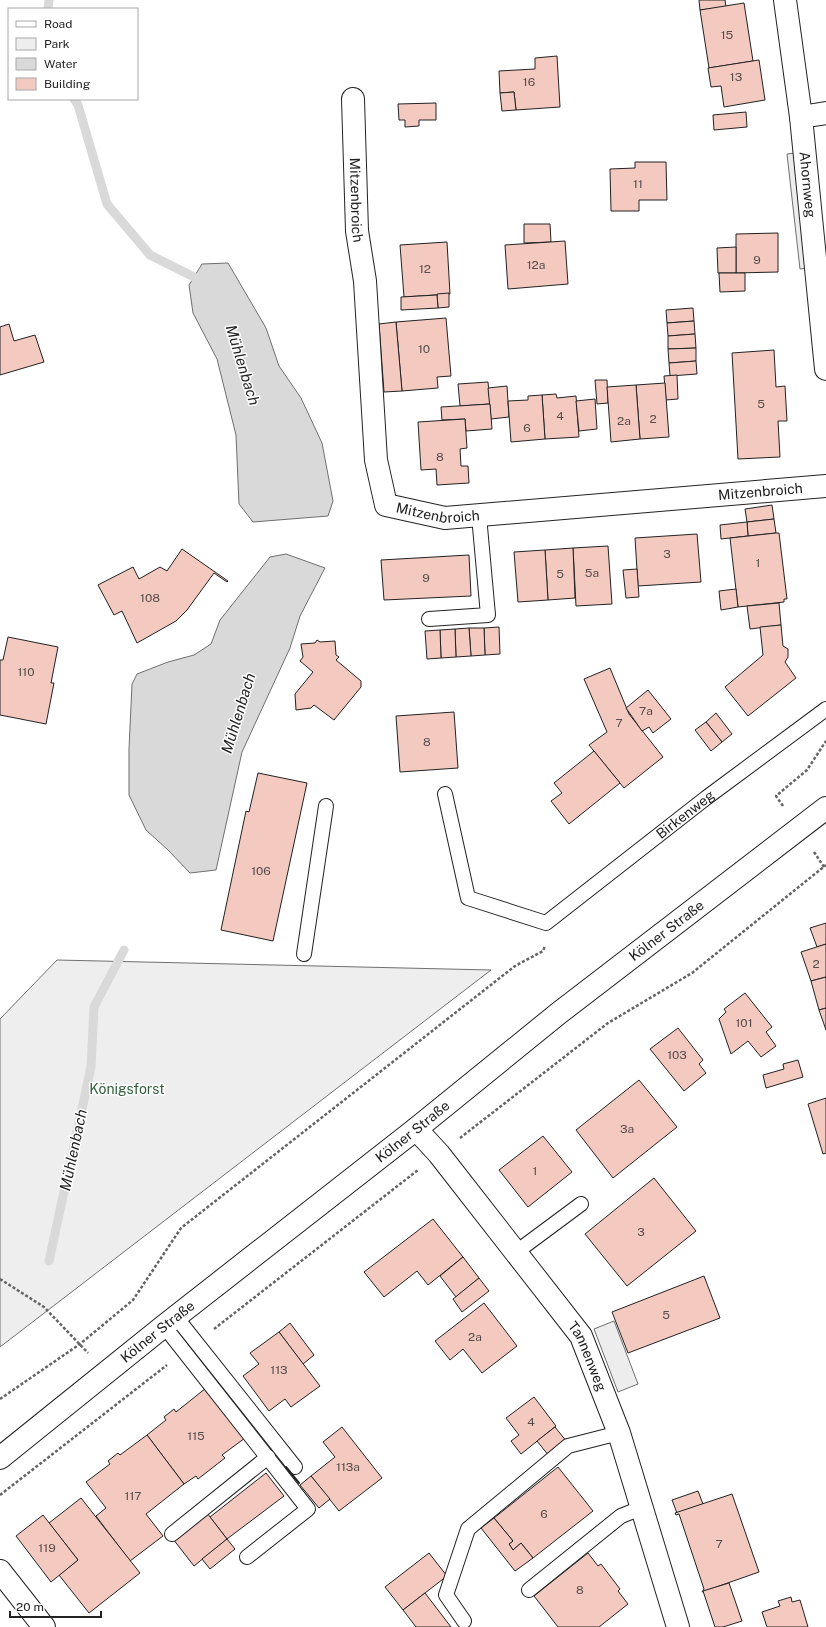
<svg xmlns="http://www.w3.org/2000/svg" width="826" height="1627" viewBox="0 0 826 1627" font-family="'Public Sans',sans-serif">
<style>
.green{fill:#eee;stroke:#6f6f6f}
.parking{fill:#ededed;stroke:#6f6f6f}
.water{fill:#d9d9d9;stroke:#6f6f6f}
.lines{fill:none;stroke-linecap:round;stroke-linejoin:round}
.stream{stroke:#d9d9d9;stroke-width:9}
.building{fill:#f3c9c0;stroke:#222}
.lane-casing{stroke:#222;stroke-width:16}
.street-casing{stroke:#222;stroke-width:24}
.secondary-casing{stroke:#222;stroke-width:24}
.path{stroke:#646464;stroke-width:2.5;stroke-dasharray:3 2;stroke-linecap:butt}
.lane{stroke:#fff;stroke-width:14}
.street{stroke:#fff;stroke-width:22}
.secondary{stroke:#fff;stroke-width:22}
.wall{stroke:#222;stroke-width:2}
.labels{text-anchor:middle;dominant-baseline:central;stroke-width:3;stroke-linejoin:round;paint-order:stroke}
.number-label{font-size:12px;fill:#564c4a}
.street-label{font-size:14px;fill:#222;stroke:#fff}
.park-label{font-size:14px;fill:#2f5e38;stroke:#fff}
.water-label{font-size:15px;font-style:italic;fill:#222;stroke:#fff}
</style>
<rect width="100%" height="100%" fill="#fff"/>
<polygon class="green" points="57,960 491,970 0,1347 0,1019"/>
<g class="parking">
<polygon points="795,153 808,268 800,269 787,154"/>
<polygon points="614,1321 638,1384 618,1392 594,1329"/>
</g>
<g class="water">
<polygon points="228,263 266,328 279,366 301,398 322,443 333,501 328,516 253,522 239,504 236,435 217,359 193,313 189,285 202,264"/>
<polygon points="286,554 325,568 300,616 290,648 242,752 216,870 190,873 168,850 146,830 129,795 129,749 132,684 137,674 168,662 194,655 211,644 220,620 270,557"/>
</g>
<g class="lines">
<g class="stream">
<polyline points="48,9 49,0"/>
<polyline points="74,99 78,105 107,204 150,255 194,277 202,286"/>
<polyline points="49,1261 91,1067 94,1007 124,950"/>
</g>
</g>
<g class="building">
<polygon points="699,0 725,0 726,7 700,10"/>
<polygon points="744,3 753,61 709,68 700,10"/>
<polygon points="557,56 560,107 516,110 514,92 500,93 499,71 535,69 535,58"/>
<polygon points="759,60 765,100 724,107 721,86 711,87 708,68"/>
<polygon points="514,92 516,110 502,111 500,93"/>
<polygon points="436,103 436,120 419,120 419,126 405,127 405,120 399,120 398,104"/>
<polygon points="746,112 747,127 714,130 713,115"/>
<polygon points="635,162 666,162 667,200 639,200 639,211 611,211 610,169 635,168"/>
<polygon points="524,224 550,224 551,242 524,243"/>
<polygon points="778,233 778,272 736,273 736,234"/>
<polygon points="565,241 568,284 508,289 505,245"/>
<polygon points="447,242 450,294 404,297 400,245"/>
<polygon points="736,247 736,273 718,273 717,248"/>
<polygon points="719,273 745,273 745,291 720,292"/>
<polygon points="449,293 449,307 438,308 437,294"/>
<polygon points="437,295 438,308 401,310 401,297"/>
<polygon points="693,308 694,321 667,323 666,310"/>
<polygon points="446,318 451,376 437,377 438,388 402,391 396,322"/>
<polygon points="694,321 695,334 668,336 667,323"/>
<polygon points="396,322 402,391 384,392 379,324"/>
<polygon points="9,324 14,341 35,335 44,362 0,375 0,327"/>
<polygon points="695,334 696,348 668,349 668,336"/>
<polygon points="696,348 696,361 669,363 668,349"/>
<polygon points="774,350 776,387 785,386 787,421 778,421 780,457 738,459 732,353"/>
<polygon points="696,361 697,374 670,376 669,363"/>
<polygon points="677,375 678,399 666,400 664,376"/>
<polygon points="595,380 607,380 608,403 597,404"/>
<polygon points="488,382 490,404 460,406 458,384"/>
<polygon points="665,383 669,437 640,439 636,385"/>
<polygon points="636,385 640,439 611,442 607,387"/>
<polygon points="507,386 509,417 491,419 488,388"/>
<polygon points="556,394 557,398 576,396 579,437 545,439 542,395"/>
<polygon points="542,395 545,439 511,442 508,401 528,400 528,396"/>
<polygon points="595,399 597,429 579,431 576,401"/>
<polygon points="490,404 492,429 466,431 465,419 442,420 441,407"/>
<polygon points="465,419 467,448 460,449 461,466 468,466 469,483 437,485 436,469 421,470 418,422"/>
<polygon points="772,505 774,519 747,522 745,509"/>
<polygon points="774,519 776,533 748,536 747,522"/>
<polygon points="747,522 748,536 721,539 720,525"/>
<polygon points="776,533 779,533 787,599 784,599 784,602 738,607 730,538"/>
<polygon points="697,534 701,582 638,586 635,538"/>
<polygon points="608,546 612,604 576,606 573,548"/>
<polygon points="573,548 575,598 548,600 545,550"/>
<polygon points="182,549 228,581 227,582 214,573 187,610 176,621 137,643 122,611 114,615 98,585 133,567 139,579 160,567 167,571"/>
<polygon points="545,550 548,600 518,602 514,552"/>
<polygon points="469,555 471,596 384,600 381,560"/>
<polygon points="637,569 639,597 626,598 623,570"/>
<polygon points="736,589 738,607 721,610 719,591"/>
<polygon points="779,603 781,625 750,629 747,606"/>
<polygon points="781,625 783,646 788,649 788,657 785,662 796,678 748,716 725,687 763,655 760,627"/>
<polygon points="499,627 500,654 485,655 484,628"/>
<polygon points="469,628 484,628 485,655 471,656"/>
<polygon points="469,628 471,656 456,657 455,629"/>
<polygon points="455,629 456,657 441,658 440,630"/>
<polygon points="440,630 441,658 427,659 425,631"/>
<polygon points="8,637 58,647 51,683 54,683 46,724 0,715 0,660 3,660"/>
<polygon points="317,640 320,642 335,641 336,655 339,657 336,660 361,681 361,687 334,720 314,705 311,708 296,710 295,694 313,672 300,661 303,657 301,644 315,643"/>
<polygon points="610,668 629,714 663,757 624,788 589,745 607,732 584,679"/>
<polygon points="648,690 671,719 653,733 649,727 642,731 626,708"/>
<polygon points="454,712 458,768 400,772 396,716"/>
<polygon points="716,713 732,734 722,742 706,722"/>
<polygon points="706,722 722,742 711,751 695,730"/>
<polygon points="594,751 620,783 569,824 551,801 562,793 554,783"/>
<polygon points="258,773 307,783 273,941 221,930 246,811 249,812"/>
<polygon points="826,923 826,944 817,947 810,928"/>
<polygon points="826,944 826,977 811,981 801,952"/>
<polygon points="826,977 826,1008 819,1010 811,981"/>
<polygon points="745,993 772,1027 766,1032 776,1046 761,1057 748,1041 731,1054 719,1019 726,1012 724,1009"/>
<polygon points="826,1008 826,1030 819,1010"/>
<polygon points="678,1028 703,1060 699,1064 706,1073 684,1091 650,1049"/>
<polygon points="798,1060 803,1077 766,1088 763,1075 784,1069 783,1064"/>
<polygon points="639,1080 677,1127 613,1178 576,1130"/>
<polygon points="826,1098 826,1153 823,1154 808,1104"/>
<polygon points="543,1136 572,1172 528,1207 499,1170"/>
<polygon points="654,1178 696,1231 627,1286 585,1234"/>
<polygon points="433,1219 463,1257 428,1285 417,1271 384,1297 364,1272"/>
<polygon points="463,1257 479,1278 456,1297 440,1276"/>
<polygon points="704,1276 720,1318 628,1353 612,1312"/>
<polygon points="479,1278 489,1291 462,1312 453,1299"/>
<polygon points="484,1303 517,1346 482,1373 463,1349 450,1360 435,1341"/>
<polygon points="290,1323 314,1355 303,1364 279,1332"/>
<polygon points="279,1332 320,1386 291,1407 285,1399 269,1411 243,1376 259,1364 250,1353"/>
<polygon points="206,1388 245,1438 222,1455 225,1458 198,1479 196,1476 184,1484 147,1435 166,1420 164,1417 174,1409 176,1412"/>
<polygon points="534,1397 556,1426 521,1454 511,1441 519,1435 506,1418"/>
<polygon points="342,1427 382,1478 339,1511 311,1476 335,1457 323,1442"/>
<polygon points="555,1427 567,1442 549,1456 537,1441"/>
<polygon points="147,1435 184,1484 146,1514 163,1536 130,1561 96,1516 106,1508 86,1482 110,1464 108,1461 118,1453 120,1455"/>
<polygon points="558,1467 593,1511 533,1558 521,1543 513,1550 509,1544 513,1541 494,1518"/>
<polygon points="266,1473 284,1496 227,1539 210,1517"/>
<polygon points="311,1476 330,1499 319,1508 300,1485"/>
<polygon points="698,1491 703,1504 677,1513 672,1500"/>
<polygon points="732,1494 759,1572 702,1592 704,1589 679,1514 676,1515 675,1513"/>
<polygon points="81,1498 140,1573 89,1613 59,1575 78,1560 49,1523"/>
<polygon points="207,1513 227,1539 194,1566 173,1539"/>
<polygon points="43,1515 78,1560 51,1582 16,1536"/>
<polygon points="494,1518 513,1541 509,1544 513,1550 521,1543 533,1558 515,1571 481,1528"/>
<polygon points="227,1539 235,1549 210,1569 202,1559"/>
<polygon points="429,1553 447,1576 403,1610 385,1587"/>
<polygon points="588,1553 598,1566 601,1564 620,1589 618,1591 628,1604 599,1627 558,1627 534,1596"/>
<polygon points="729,1583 742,1621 723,1627 715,1627 703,1591"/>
<polygon points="425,1593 451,1627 416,1627 403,1610"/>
<polygon points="791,1597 792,1602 800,1600 808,1627 767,1627 762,1612 780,1606 778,1601"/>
</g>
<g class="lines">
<g class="lane-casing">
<g id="lane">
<polyline points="429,619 488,615 479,516"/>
<path id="s1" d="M445,794L468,898L546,923L706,798L826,709"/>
<polyline points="304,954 326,806"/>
<polyline points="515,1253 581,1204"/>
<polyline points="176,1317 295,1467"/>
<polyline points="164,1326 308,1509 247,1557"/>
<polyline points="172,1534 268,1457"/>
<polyline points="529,1590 621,1516 641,1508"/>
<polyline points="464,1621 446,1595 468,1529 568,1446 619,1433"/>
</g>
</g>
<g class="street-casing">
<g id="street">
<path id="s2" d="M785,0L801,117L826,369"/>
<path id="s3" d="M353,99L357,231L365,281L376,460L386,505L445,518L826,486"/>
<polyline points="801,117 826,113"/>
<path id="s4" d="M416,1129L439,1154L581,1336L619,1433L678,1627"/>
<polyline points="0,1571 44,1627"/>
</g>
</g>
<g class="secondary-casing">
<g id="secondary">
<path id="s5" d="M0,1458L164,1326L416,1129L559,1013L826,808"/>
</g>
</g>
<g class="path">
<polyline points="783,806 776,796 807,770 826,741"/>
<polyline points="814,852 824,867"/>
<polyline points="460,1138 608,1023 692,973 826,865"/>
<polyline points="0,1279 44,1307 88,1353"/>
<polyline points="214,1329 418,1170"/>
<polyline points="0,1399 80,1344 133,1300 181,1228 515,966 543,951 545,946"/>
<polyline points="0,1495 167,1365"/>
</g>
<use href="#lane" class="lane"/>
<use href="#street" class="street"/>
<use href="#secondary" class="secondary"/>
<polyline class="wall" points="286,1467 299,1483"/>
</g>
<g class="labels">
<g class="number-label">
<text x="727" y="35">15</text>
<text x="736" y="77">13</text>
<text x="529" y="82">16</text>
<text x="638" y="184">11</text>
<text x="757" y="260">9</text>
<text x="536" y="265">12a</text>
<text x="425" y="269">12</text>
<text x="424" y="349">10</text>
<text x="761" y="404">5</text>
<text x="560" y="416">4</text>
<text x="653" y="419">2</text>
<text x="624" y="421">2a</text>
<text x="527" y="428">6</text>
<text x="440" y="457">8</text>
<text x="667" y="554">3</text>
<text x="758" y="563">1</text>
<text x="592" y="573">5a</text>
<text x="560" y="574">5</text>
<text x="426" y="578">9</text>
<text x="150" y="598">108</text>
<text x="26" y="672">110</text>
<text x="646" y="711">7a</text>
<text x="619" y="723">7</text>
<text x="427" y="742">8</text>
<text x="261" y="871">106</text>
<text x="816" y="964">2</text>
<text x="744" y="1023">101</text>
<text x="677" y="1055">103</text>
<text x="627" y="1129">3a</text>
<text x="535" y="1171">1</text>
<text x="641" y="1232">3</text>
<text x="666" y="1315">5</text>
<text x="475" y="1337">2a</text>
<text x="279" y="1370">113</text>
<text x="531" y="1422">4</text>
<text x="196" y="1436">115</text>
<text x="348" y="1467">113a</text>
<text x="133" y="1496">117</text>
<text x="544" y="1514">6</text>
<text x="719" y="1544">7</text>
<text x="47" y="1548">119</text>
<text x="580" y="1590">8</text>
</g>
<g class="street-label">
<text stroke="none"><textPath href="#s2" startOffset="186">Ahornweg</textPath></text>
<text stroke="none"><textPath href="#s3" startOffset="101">Mitzenbroich</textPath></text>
<text stroke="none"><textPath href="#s3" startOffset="785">Mitzenbroich</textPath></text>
<text stroke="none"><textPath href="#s3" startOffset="461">Mitzenbroich</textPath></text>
<text stroke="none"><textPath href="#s1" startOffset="365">Birkenweg</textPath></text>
<text stroke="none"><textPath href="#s5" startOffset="850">Kölner Straße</textPath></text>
<text stroke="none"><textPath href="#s5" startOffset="526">Kölner Straße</textPath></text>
<text stroke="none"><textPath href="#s5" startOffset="202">Kölner Straße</textPath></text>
<text stroke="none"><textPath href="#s4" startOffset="286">Tannenweg</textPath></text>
</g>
<g class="park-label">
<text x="127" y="1089">Königsforst</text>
</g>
<g class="water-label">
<text transform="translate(243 365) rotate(73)">Mühlenbach</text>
<text transform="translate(238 713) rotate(-73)">Mühlenbach</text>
<text transform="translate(73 1150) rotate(-78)">Mühlenbach</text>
</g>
</g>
<rect x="8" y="8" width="130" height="92" fill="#ffffff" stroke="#a7a7a7"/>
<rect x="16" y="21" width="20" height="6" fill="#ffffff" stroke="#a7a7a7"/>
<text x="44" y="28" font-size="12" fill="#222222">Road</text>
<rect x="16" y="38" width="20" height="12" fill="#eeeeee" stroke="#a7a7a7"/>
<text x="44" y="48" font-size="12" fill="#222222">Park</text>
<rect x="16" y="58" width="20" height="12" fill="#d9d9d9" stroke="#a7a7a7"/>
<text x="44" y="68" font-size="12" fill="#222222">Water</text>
<rect x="16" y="78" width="20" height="12" fill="#f3c9c0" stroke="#a7a7a7"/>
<text x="44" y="88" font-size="12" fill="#222222">Building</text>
<path d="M10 1611v6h91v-6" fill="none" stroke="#222222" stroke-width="2"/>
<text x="16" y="1611" font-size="12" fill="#222222" stroke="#ffffff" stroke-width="3" paint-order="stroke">20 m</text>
</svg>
